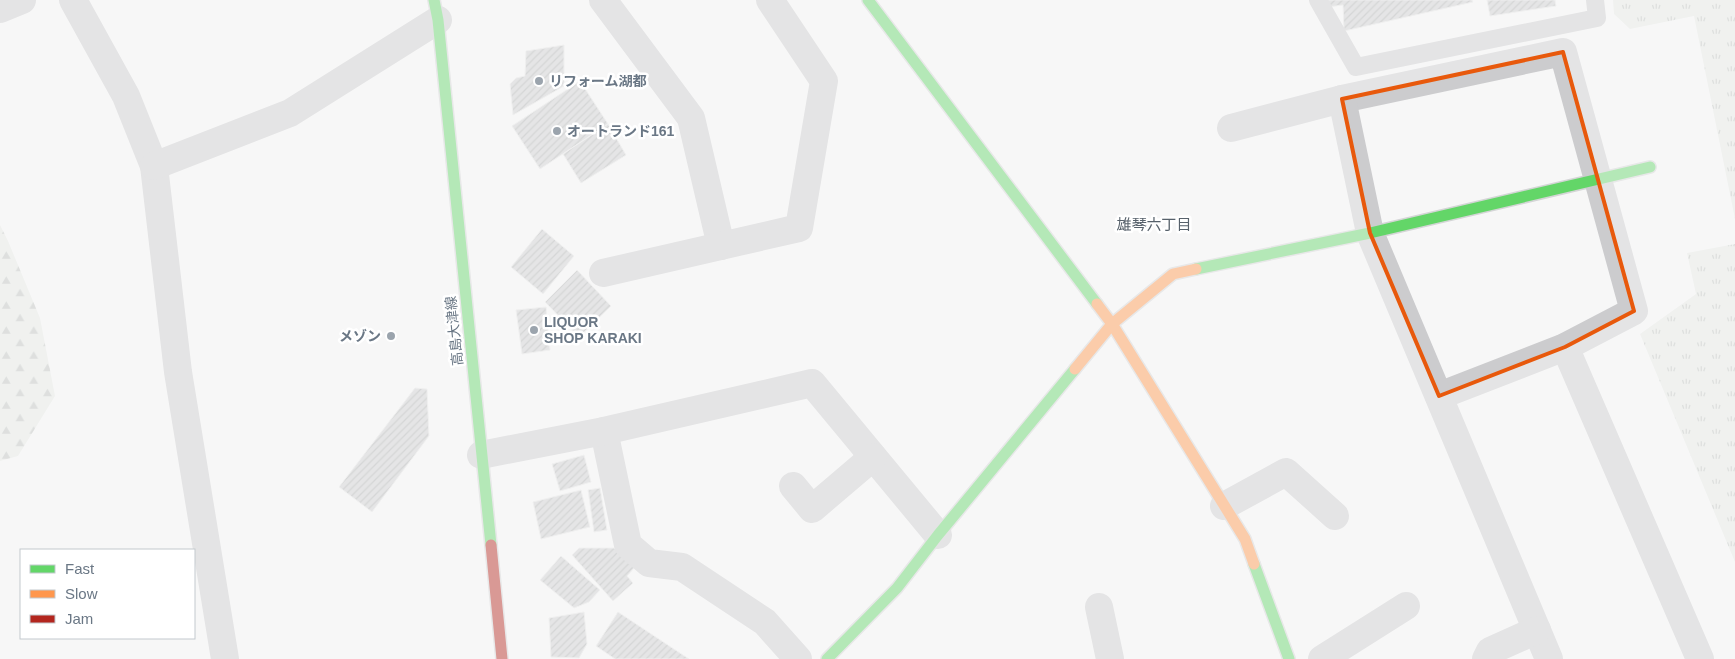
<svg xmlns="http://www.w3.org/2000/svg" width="1735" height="659" viewBox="0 0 1735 659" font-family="Helvetica,'Noto Sans JP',sans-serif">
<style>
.grass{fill:url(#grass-tufts)}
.forest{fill:url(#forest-firs)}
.building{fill:url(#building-hatch);stroke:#e6e6e6}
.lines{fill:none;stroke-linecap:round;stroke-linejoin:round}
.fast-casing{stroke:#d4d5d6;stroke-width:14}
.slow-casing{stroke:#d4d5d6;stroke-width:14}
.jam-casing{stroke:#d4d5d6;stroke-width:14}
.lane{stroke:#ccccce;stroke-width:18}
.street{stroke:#ccccce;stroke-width:28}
.fast{stroke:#63d668;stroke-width:11}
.slow{stroke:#ff974d;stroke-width:11}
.jam{stroke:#b3261e;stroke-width:11}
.marked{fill:none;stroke:#e8590c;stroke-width:4;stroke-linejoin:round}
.poi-dot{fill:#9ba4ad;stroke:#fff;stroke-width:2}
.labels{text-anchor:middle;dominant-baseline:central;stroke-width:5;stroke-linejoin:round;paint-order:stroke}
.poi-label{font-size:14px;font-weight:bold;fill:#6a7785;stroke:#fff;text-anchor:start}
.street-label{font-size:14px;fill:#6a7785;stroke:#fff}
.neighbourhood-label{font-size:15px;fill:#57616b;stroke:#fff}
</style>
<defs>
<pattern id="grass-tufts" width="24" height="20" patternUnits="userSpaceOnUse" patternTransform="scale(1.25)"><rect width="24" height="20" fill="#e6e9e5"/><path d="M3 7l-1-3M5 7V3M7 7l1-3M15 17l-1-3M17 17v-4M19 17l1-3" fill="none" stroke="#bec2bf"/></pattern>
<pattern id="forest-firs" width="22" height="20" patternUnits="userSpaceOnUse" patternTransform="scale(1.25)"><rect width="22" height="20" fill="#e6e9e5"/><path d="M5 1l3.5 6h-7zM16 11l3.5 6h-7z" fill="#bec2bf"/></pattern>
<pattern id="building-hatch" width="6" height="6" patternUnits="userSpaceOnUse" patternTransform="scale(1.25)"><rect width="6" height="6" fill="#cecfd0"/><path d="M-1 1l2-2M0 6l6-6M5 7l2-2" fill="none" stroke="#abadae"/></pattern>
</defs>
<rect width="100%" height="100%" fill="#f7f7f7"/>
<g class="grass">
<polygon points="1613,0 1735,0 1735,219 1694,16 1630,29 1614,14"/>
<polygon points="1735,244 1735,562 1640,334 1696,294 1687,253"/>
</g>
<polygon class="forest" points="0,225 8,241 40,318 55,396 18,456 0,461"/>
<g class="building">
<polygon points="1327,0 1472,0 1473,2 1344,31 1343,5 1328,7"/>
<polygon points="1487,0 1555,0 1556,6 1490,16"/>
<polygon points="564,45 564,86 513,115 510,84 516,78 525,76 526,51"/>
<polygon points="580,81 608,124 540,169 512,126"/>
<polygon points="608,124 626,155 581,183 563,154"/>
<polygon points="542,229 574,256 543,294 511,267"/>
<polygon points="577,270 611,306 579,337 545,302"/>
<polygon points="546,307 550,350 522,354 516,310"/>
<polygon points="415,388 427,389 429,436 372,512 339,487"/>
<polygon points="584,455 591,482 560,491 552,464"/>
<polygon points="600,488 607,530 594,532 588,490"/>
<polygon points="581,490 590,527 541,539 533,502"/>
<polygon points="579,548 614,548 635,567 627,576 633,583 613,601 572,555"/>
<polygon points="561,556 600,590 589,602 574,608 540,580"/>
<polygon points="584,612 587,644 579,658 551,657 549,618"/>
<polygon points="618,612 689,659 615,659 596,646"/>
</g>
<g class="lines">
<g class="fast-casing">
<g id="fast">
<polyline points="434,0 438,20 491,545"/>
<polyline points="868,0 1097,304"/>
<polyline points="1196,269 1370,233 1650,167"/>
<polyline points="1254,564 1289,659"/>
<polyline points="827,659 897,588 938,535 1075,369"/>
</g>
</g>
<g class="slow-casing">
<g id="slow">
<polyline points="1097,304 1112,324 1245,539 1254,564"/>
<polyline points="1075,369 1112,324 1173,274 1196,269"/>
</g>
</g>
<g class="jam-casing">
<polyline id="jam" points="491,545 502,659"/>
</g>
<polyline class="lane" points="1318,0 1356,67 1597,18 1595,0"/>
<g class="street">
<polyline points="73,0 126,96 154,166 178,372 225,659"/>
<polyline points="603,0 691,118 721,246"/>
<polyline points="0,9 22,0"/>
<polyline points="1342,99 1563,52 1634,311 1565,347 1439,396"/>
<polyline points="1231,128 1342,99 1370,233 1549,659"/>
<polyline points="154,166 290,113 438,20"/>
<polyline points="603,273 799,228 824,81 770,0"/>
<polyline points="1565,347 1700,659"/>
<polyline points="604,431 628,545 649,563 682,567 765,622 798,659"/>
<polyline points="481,455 604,431 812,383 938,535"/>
<polyline points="793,486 812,509 873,457"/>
<polyline points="1224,506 1286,472 1335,516"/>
<polyline points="1099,607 1110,659"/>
<polyline points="1322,659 1406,606"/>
<polyline points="1486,659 1490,651 1537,630"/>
</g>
<use href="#fast" class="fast"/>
<use href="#slow" class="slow"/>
<use href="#jam" class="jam"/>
</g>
<path d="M0 0H1735V659H0ZM1563,52L1634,311L1565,347L1439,396L1370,233L1342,99Z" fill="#f7f7f7" fill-opacity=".55" fill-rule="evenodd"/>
<path class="marked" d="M1563,52L1634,311L1565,347L1439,396L1370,233L1342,99Z"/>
<g class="poi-dot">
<circle cx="539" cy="81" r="5"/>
<circle cx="557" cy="131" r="5"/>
<circle cx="534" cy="330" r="5"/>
<circle cx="391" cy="336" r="5"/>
</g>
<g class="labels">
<g class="poi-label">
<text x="549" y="81">リフォーム湖都</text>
<text x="567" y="131">オートランド161</text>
<text x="544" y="322">LIQUOR<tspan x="544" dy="16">SHOP KARAKI</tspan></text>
<text x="381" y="336" text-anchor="end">メゾン</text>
</g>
<g class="street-label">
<text transform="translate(454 331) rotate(-96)">高島大津線</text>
</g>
<g class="neighbourhood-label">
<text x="1154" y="224">雄琴六丁目</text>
</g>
</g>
<rect x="20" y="549" width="175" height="90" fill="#ffffff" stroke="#c3c9ce"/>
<rect x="30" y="565" width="25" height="8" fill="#63d668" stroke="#c3c9ce"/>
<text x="65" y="574" font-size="15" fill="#6a7785">Fast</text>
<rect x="30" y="590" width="25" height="8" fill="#ff974d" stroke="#c3c9ce"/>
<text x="65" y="599" font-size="15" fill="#6a7785">Slow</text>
<rect x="30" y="615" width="25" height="8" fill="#b3261e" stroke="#c3c9ce"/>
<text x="65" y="624" font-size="15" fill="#6a7785">Jam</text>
</svg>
